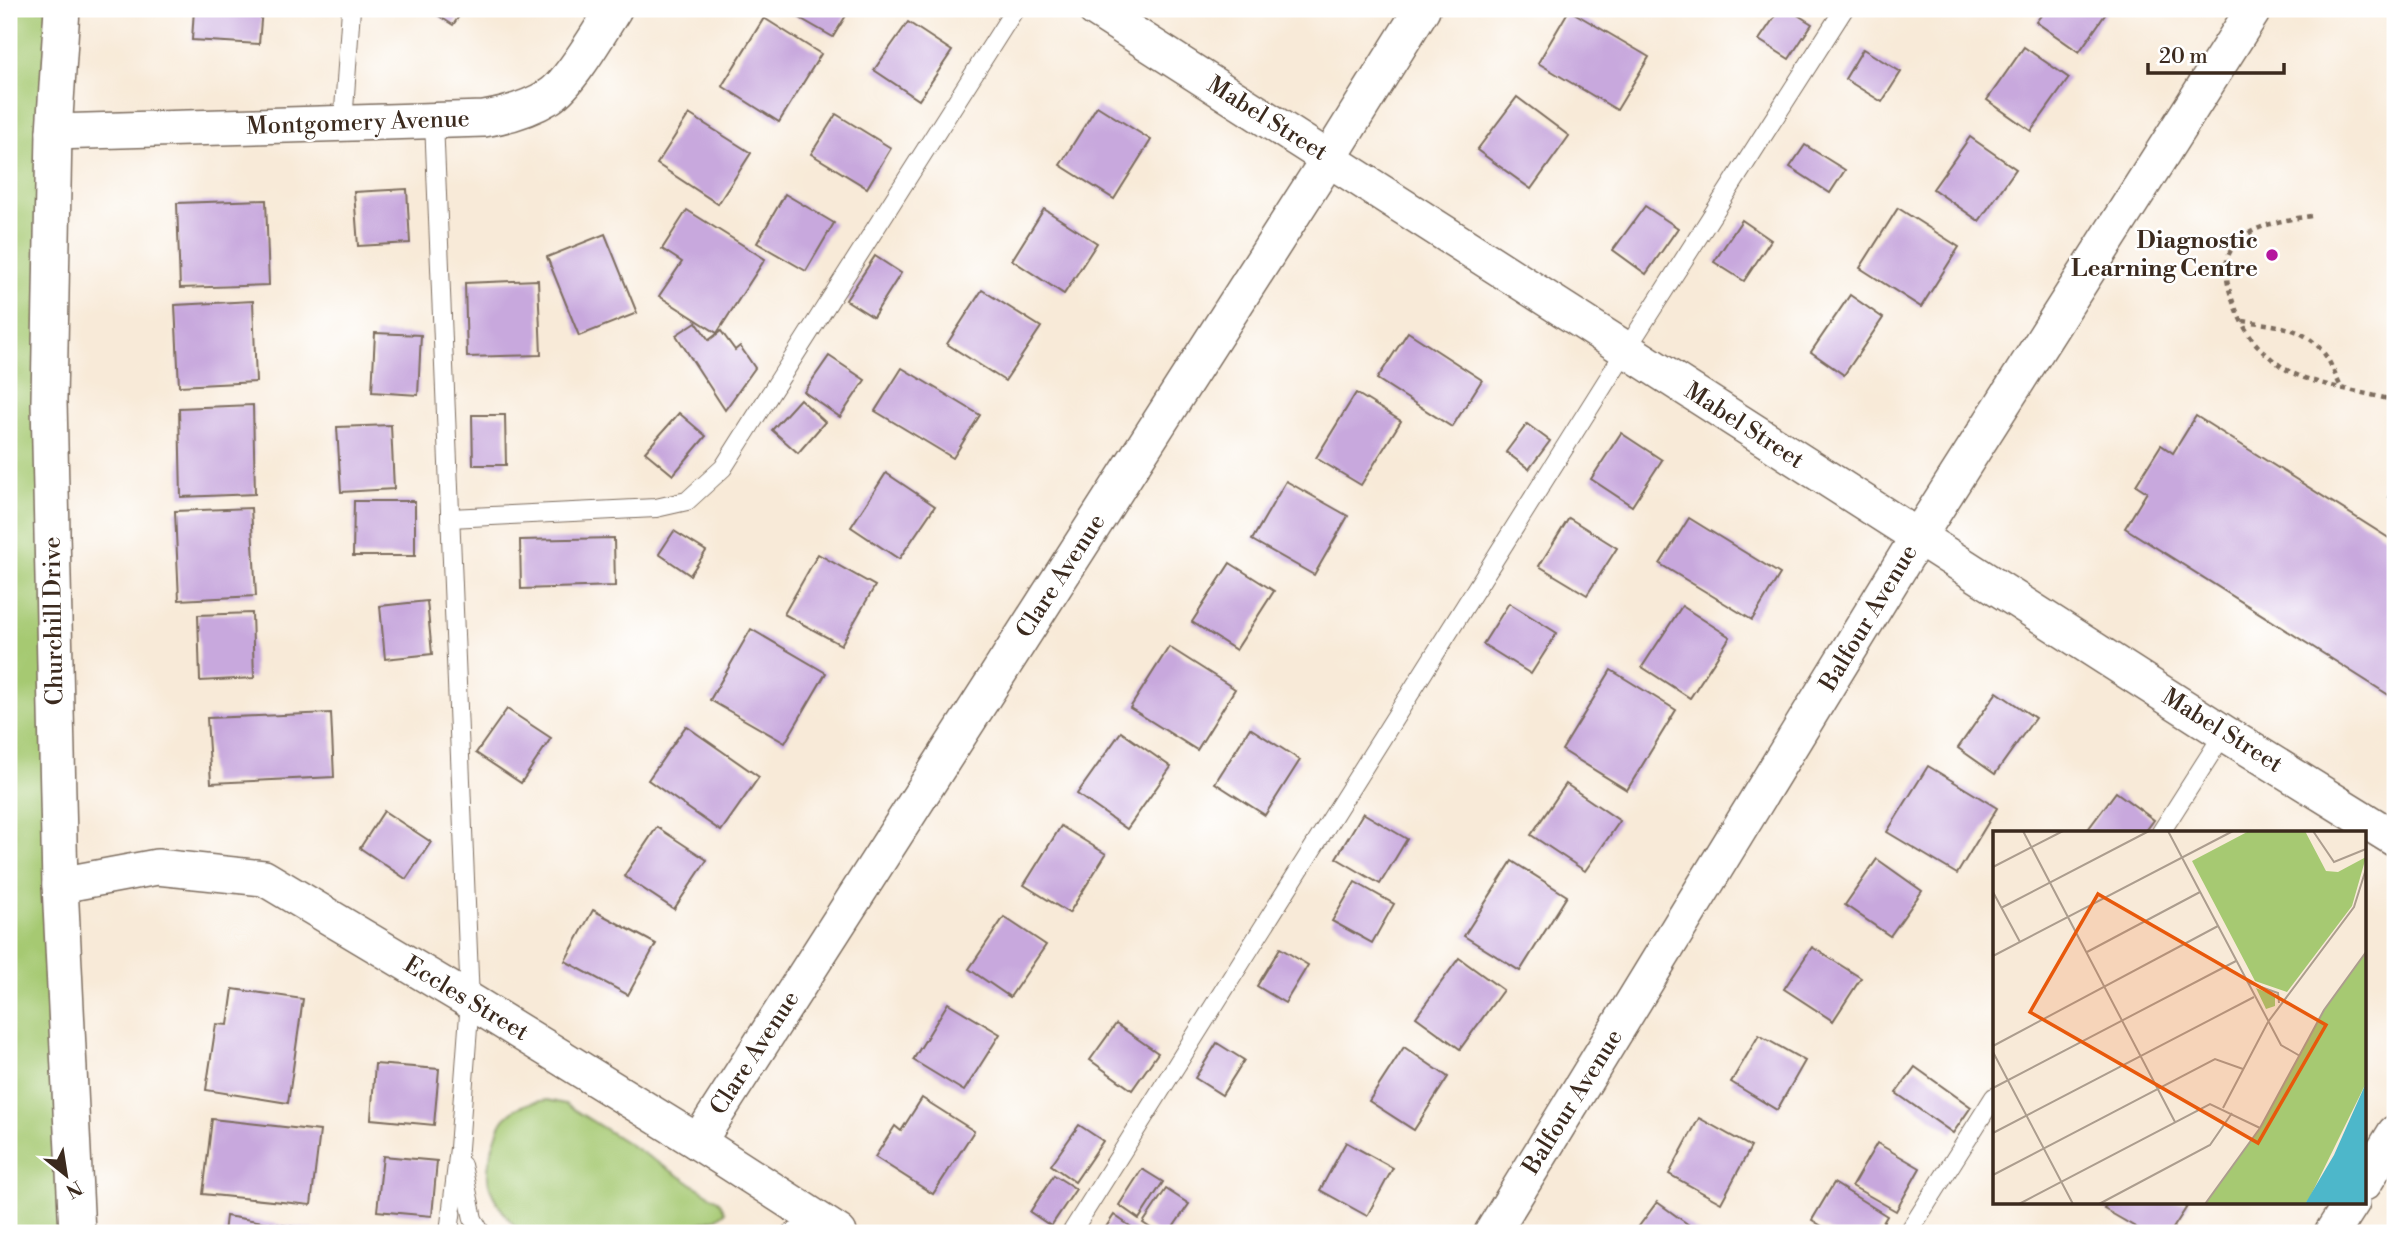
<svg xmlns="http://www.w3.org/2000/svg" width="2404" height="1242" viewBox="0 0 2404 1242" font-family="'Libre Bodoni',serif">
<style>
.green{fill:#a6c972;stroke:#707a48;stroke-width:2}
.building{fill:#c8a8dd}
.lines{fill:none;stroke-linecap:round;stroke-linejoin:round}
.service-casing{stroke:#7d6d5f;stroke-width:20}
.minor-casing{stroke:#7d6d5f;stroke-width:38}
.path{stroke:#7d6d5f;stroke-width:4.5;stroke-dasharray:5 5;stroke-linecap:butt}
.service{stroke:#fff;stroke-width:18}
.minor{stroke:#fff;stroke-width:35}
.poi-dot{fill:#b5179e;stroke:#fff;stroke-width:2.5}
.labels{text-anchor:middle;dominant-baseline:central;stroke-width:5;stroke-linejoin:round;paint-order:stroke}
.street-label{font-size:24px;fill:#3b2a1e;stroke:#fff}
.poi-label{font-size:24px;font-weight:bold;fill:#3b2a1e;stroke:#fff;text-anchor:end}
.inset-road{fill:none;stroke:#ac9d8e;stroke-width:2}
.view{fill:#e8590c;fill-opacity:0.15;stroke:#e8590c;stroke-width:3.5}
.inset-edge{fill:none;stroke:#3b2a1e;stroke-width:3.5}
</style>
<rect width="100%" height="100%" fill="#fff"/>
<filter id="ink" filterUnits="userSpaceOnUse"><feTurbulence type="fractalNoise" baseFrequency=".0143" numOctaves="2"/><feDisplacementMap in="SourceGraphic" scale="14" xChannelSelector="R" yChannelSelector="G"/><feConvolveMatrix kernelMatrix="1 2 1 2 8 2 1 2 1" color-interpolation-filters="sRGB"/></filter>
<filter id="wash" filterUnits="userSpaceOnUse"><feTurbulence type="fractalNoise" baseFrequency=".00686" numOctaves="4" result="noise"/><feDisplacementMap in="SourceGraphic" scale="28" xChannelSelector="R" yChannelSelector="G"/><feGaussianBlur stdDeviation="1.57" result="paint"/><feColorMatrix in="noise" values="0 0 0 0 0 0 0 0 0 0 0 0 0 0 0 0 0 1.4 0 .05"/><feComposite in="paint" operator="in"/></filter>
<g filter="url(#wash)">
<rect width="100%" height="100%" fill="#f8ead8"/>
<g class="green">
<polygon points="9,9 62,9 54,132 77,1233 9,1233"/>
<path d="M547,1100L565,1104L719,1201L725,1212L717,1218L665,1233H523C515,1228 510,1221 505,1214C485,1188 484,1173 494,1143C497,1134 500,1121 508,1115C519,1104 533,1102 547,1100Z"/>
</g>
<g id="blocks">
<g class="building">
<polygon points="194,9 262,9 259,44 192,40"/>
<polygon points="428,9 464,9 453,25"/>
<polygon points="784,9 850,9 833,37"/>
<polygon points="1780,9 1788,9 1812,24 1789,59 1759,40"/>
<polygon points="2046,9 2109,9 2079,52 2036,22"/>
<polygon points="1569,10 1649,57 1617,110 1538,63"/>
<polygon points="764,18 821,54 779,122 722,86"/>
<polygon points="908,22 952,51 919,100 874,70"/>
<polygon points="2024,47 2069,78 2031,131 1987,100"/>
<polygon points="1863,49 1901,72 1882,102 1845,79"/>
<polygon points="1517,97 1569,136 1531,189 1477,150"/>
<polygon points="1097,106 1151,140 1114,199 1060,165"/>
<polygon points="689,114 751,153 718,204 657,164"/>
<polygon points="836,114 891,148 867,188 811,154"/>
<polygon points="1970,137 2016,169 1979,221 1933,189"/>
<polygon points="1805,145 1845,170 1830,193 1790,167"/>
<polygon points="407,189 410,243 358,246 354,192"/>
<polygon points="785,194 834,223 806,271 757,243"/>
<polygon points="266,200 269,285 180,288 177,203"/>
<polygon points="1645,206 1678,228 1646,274 1613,250"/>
<polygon points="1898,208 1959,247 1921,307 1860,268"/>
<polygon points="1044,209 1097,243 1064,294 1012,260"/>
<polygon points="687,210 765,259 717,333 659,296 682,262 662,249"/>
<polygon points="1742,220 1771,240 1744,281 1714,262"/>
<polygon points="605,234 637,313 579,336 547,257"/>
<polygon points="875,256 901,273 873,317 846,300"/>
<polygon points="538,280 541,355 467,357 465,283"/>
<polygon points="982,290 1041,327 1005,381 947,344"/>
<polygon points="1850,295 1883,318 1844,375 1811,352"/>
<polygon points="253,301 256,382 179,386 175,305"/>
<polygon points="696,322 709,340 721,331 735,350 740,346 755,368 725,410 676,335"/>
<polygon points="1408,332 1482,380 1452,427 1377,379"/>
<polygon points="375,333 421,335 418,395 372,392"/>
<polygon points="829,356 865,380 840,417 804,392"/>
<polygon points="902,368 980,415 953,458 875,411"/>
<polygon points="1356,393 1401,421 1361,485 1316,458"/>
<polygon points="800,399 825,422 798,453 772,430"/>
<polygon points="253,405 255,494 181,497 179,408"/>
<polygon points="679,413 706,436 673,475 645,452"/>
<polygon points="472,415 505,415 506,465 473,465"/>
<polygon points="2196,416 2395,542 2395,699 2125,528 2147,492 2136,485 2161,445 2173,453"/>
<polygon points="1527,424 1550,441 1529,469 1506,452"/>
<polygon points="391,425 394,489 341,492 337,427"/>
<polygon points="1621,433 1662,460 1632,506 1591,479"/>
<polygon points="886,473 935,506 899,559 851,527"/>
<polygon points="1286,481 1348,516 1314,575 1252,540"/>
<polygon points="354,501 415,501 415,556 353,556"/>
<polygon points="251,508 256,596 179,600 175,511"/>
<polygon points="1569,518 1617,548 1587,595 1539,566"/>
<polygon points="1689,518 1780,574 1752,620 1660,564"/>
<polygon points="674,531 706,551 690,575 659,554"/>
<polygon points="614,538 615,586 521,589 520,540"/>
<polygon points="818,554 875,586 841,645 784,614"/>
<polygon points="1230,563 1274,591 1236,650 1192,622"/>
<polygon points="427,601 432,654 385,659 380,606"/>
<polygon points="1509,603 1557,633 1531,674 1483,644"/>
<polygon points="1682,606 1730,637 1690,698 1642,667"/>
<polygon points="252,613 254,678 200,681 198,615"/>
<polygon points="751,629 826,673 785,743 710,700"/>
<polygon points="1169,647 1235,689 1197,750 1130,708"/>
<polygon points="1611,670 1676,710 1627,790 1562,750"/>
<polygon points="1997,692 2035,718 1995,774 1958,748"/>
<polygon points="507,709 551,738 521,783 476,753"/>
<polygon points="331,713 334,777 211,783 207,718"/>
<polygon points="686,726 759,777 721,831 648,780"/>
<polygon points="1250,728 1300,760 1265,815 1215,783"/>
<polygon points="1121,732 1171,767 1127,829 1077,794"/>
<polygon points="1928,766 1997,808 1957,874 1887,832"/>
<polygon points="1566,784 1620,821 1585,871 1531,835"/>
<polygon points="2116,792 2154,820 2145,832 2086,832"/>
<polygon points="384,811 431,842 406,879 360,848"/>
<polygon points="1363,813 1407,839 1380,884 1336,858"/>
<polygon points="1061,826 1106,854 1069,913 1024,885"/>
<polygon points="657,827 707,860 674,909 624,876"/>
<polygon points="1877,859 1922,891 1890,936 1845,905"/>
<polygon points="1512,861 1567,896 1520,971 1464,936"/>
<polygon points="1355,882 1394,904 1372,943 1332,921"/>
<polygon points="593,910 656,944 628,995 565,961"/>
<polygon points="1004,917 1046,945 1010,997 969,969"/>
<polygon points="1812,947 1861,978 1833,1021 1784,989"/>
<polygon points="1280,948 1308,965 1285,1003 1257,986"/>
<polygon points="1459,958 1503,990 1460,1049 1416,1017"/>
<polygon points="233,989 303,999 288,1103 206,1090 216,1024 228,1025"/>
<polygon points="948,1003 1000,1034 964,1091 913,1060"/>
<polygon points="1116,1024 1158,1053 1132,1090 1090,1060"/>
<polygon points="1759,1035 1805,1061 1777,1110 1731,1082"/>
<polygon points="1217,1043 1244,1060 1222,1095 1195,1078"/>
<polygon points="1404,1047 1448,1077 1414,1130 1369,1101"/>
<polygon points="375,1064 439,1069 434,1125 371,1119"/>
<polygon points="1915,1067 1971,1107 1953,1133 1896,1093"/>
<polygon points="922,1098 974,1131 933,1194 875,1157 895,1126 901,1131"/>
<polygon points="1699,1118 1751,1147 1721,1203 1669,1174"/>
<polygon points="212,1119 320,1131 311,1205 203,1194"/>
<polygon points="1079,1125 1103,1141 1075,1182 1051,1165"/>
<polygon points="1346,1142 1393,1168 1367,1216 1320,1190"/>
<polygon points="1877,1143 1920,1168 1896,1211 1852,1186"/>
<polygon points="383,1156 437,1161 432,1216 377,1211"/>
<polygon points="1142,1169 1163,1182 1139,1219 1119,1205"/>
<polygon points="1054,1175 1076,1189 1051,1226 1030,1212"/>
<polygon points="1834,1183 1887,1216 1877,1233 1833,1233 1812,1220"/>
<polygon points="1166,1189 1189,1204 1169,1233 1158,1233 1143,1223"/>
<polygon points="1657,1202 1700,1233 1634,1233"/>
<polygon points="2108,1202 2190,1202 2170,1233 2146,1233 2104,1209"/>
<polygon points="1114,1215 1140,1233 1102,1233"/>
<polygon points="226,1216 327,1232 327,1233 224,1233"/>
</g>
</g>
</g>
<g filter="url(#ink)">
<use href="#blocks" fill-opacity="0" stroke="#7d6d5f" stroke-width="2"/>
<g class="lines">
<g class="service-casing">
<g id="service">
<polyline points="434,121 470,1001 459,1148 449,1233"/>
<polyline points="343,124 351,9"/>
<polyline points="450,518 656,508 687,501 723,468 1015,9"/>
<polyline points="2161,832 2224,733"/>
<polyline points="462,1165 473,1219 481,1233"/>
<polyline points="791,1233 825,1225"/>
<polyline points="1071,1233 1626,350 1844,9"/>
<polyline points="1908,1233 1994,1097"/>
</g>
</g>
<g class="minor-casing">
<g id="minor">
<polyline points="62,9 54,132 49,401 60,885 77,1233"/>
<polyline points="1095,9 2224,733 2395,839"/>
<path d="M54,132L484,119C508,115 529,109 550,96C570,83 600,31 614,9"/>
<polyline points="60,885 157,867 264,878 470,1001 698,1142 839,1233"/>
<polyline points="698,1142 1329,158 1422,9"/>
<polyline points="2364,1183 2395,1133"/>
<polyline points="1492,1233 1918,537 2254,9"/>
<polyline points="2332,1233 2352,1202"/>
</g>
</g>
<g class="path">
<path d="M2311,216C2284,220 2245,225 2230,252C2217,275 2241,329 2258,346C2266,354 2277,364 2287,370C2312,385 2365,392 2395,401"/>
<path d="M2243,321C2274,325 2303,326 2323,352C2331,362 2335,376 2341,387"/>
<polyline points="2389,498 2395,485"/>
</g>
<use href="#service" class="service"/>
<use href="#minor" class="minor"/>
</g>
</g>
<circle class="poi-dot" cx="2272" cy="255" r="7"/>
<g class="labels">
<g class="street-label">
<text transform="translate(1267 119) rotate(32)">Mabel Street</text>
<text transform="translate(358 123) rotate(-2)">Montgomery Avenue</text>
<text transform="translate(1744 426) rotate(33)">Mabel Street</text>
<text transform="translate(1061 576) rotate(-57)">Clare Avenue</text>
<text transform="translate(1869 618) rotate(-59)">Balfour Avenue</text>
<text transform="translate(54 621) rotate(-91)">Churchill Drive</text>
<text transform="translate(2222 731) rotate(32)">Mabel Street</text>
<text transform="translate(466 999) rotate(31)">Eccles Street</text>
<text transform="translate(755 1053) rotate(-57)">Clare Avenue</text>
<text transform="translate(1573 1102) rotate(-58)">Balfour Avenue</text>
</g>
<g class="poi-label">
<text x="2258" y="241">Diagnostic<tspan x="2258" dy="28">Learning Centre</tspan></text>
</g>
</g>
<g transform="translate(1993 831)">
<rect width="373" height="373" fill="#f8ead8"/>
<path d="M256,0H312L333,40L345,41L373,26L359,75L294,161L262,150L199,30ZM373,121V252L317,366L312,373H212L267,297L331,179ZM263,157L282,165V175L273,178Z" fill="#a6c972"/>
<path d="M373,252V373H312L341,324Z" fill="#4db7ca"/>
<path class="inset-road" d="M30,0L182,291M175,0L288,214L307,225M320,0L341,31L373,18M0,36L70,0M0,61L27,111M8,77L156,0M94,121L207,61M0,125L240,0M254,151L285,162L286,172M0,215L225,95M0,221L80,373M0,257L243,130M230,277L275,191L361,76L373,38M0,302L261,166M0,344L222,228L250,238M26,373L217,273L267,297M106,373L217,314L239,282M212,373L267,297L331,179L373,121"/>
<path class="view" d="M105,63L333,194L265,312L37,181Z"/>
<rect width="373" height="373" class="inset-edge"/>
</g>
<rect width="2404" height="1242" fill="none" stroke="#fff" stroke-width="35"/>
<g transform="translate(66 1175) rotate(150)" stroke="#ffffff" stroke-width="5" paint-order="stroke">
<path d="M0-5L12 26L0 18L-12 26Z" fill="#3b2a1e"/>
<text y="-10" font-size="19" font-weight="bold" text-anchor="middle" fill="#3b2a1e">N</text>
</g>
<path d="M2148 63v10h136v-10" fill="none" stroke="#3b2a1e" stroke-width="3.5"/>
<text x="2159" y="63" font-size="21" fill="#3b2a1e" stroke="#ffffff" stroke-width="5" paint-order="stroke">20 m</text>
</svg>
